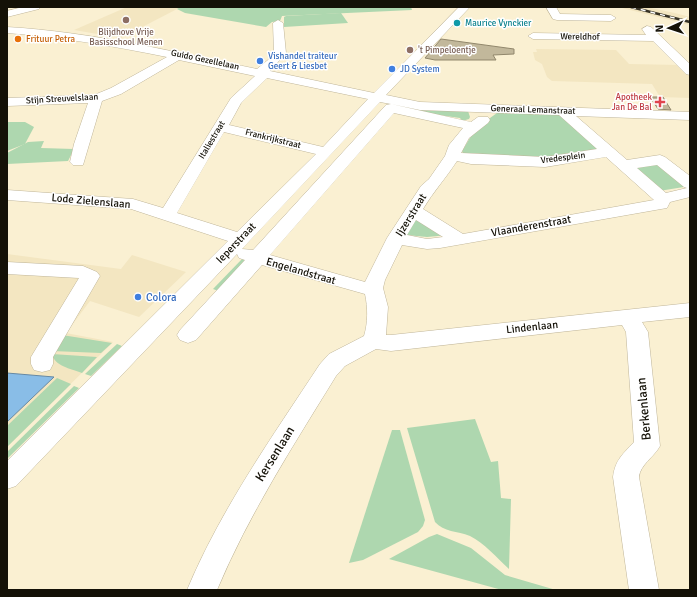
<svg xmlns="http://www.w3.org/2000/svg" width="697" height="597" viewBox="0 0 697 597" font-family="Signika,sans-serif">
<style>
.built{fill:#f3e6c1}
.green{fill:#aed7af}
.water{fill:#89bde7;stroke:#6689a4}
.building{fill:#c2b89b;stroke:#91876c}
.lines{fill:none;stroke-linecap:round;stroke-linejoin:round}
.minor-casing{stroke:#c0b69a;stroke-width:1}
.minor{fill:#fff;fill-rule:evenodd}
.rail-casing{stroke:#373326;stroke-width:2.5}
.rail{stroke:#fff;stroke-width:1.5;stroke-dasharray:5;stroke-linecap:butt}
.education-dot{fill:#8d6e63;stroke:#fff;stroke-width:1.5}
.culture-dot{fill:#0f9aa8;stroke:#fff;stroke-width:1.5}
.food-dot{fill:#e8710a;stroke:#fff;stroke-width:1.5}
.shop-dot{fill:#3f7fe0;stroke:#fff;stroke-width:1.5}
.health-dot{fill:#e0444e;stroke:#fff;stroke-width:1.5}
.labels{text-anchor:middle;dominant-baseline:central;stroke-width:3;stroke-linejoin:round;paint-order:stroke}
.far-culture-label{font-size:9px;fill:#0d838f;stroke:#fff;text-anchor:start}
.far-education-label{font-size:9px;fill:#785e54;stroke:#fff}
.far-street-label{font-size:9px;fill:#141107;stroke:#fff}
.far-food-label{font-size:9px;fill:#c56008;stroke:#fff;text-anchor:start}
.far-shop-label{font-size:9px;fill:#366cbe;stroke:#fff;text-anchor:start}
.far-health-label{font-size:9px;fill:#be3a42;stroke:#fff;text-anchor:end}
.street-label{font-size:11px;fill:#141107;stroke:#fff}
.shop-label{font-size:11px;fill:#366cbe;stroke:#fff;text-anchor:start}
.near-street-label{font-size:13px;fill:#141107;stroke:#fff}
</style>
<rect width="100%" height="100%" fill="#faf0d2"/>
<g class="built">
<polygon points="127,7 181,7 121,38 74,30"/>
<polygon points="618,7 646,7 675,13 690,17 690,25"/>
<polygon points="536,49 616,50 629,64 680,65 690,76 690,98 660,97 652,84 552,81 547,77 542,64 535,60 533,52 537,52"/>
<polygon points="7,254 121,269 132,255 186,272 139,317 90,301 66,333 113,342 7,447"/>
</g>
<g class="green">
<polygon points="157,7 411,7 412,10 282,16 280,21 272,22 266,27 185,13 177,9 180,7"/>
<polygon points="341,13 348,23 284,27 284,17 286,16"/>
<polygon points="406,107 420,110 468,111 470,117 469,119 462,121 460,118 403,110"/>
<polygon points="497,113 559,114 601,150 558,158 463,153 462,151 476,128"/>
<polygon points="7,122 25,122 34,127 25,144 7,151"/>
<polygon points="44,141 41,148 74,149 68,161 7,164 7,153 28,142"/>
<polygon points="661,162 690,186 659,191 631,167"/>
<polygon points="418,215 449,235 427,237 406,235"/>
<polygon points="242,259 245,260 221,292 213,289"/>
<polygon points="62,335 112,343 101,353 52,351"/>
<polygon points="117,344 122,346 91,376 85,374"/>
<path d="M52,354L97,357L82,373C72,369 54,366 52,354Z"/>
<polygon points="57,378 71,384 7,447 7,426"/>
<polygon points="74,386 79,388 7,459 7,452"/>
<path d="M475,419L491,462L498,461L501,498L511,499L509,569C497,558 484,543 470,536C457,531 444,532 435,522L407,428Z"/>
<polygon points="392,430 400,430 425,520 423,526 418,532 363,560 349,563"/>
<polygon points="437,534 471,548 505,575 556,590 502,590 389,559 429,537"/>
</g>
<polygon class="water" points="7,373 54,377 7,422"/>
<g class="building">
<polygon points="441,39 514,49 514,54 493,55 496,60 435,60 425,58"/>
<polygon points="650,97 663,97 671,110 658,109"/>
</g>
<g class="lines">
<g class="minor-casing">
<g id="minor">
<polygon points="23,7 40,7 39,9 7,17 7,11"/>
<path d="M459,7H470L386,95L420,102L690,112V120L576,116L627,160L660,155L665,157L690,176V197L670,202L667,208L661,209L440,248L427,249L402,245L385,280L383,288L388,307L386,335H391L690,303V317L642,322L648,332L660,446C654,457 640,465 639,477L659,590H629L613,477C615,460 623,454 634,442L626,332L622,325L391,351L376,349L345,366L336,376C293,446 249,514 217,590H187C221,509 272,437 320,364L329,354L364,336C368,323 368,308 365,294L262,265L196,340L188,343L180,340L177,335L180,330L245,260L239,258L237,254L16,486L7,489V461L228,241L131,209L7,200V190L133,199L163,208L231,98L255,76L179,60L121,94L102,101L83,165H73L70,162L74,144L88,103L7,106V98L94,95L111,88L167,57C113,46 61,37 7,33V27C92,32 174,52 257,69L268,60L274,53L273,23L278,20L283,23L286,53L270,71L374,93ZM267,78L368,99L323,147L229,125L241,103ZM380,102L391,104L386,105L253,250L242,249ZM391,104L420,110L559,115L597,149L545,157L461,153L469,138L488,123L490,120L488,117H478L471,122ZM394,113L463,128L449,145L445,156L429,179L421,186L387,238L365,282L270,255ZM224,132L316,154L237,232L177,213ZM606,157L654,200L463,234L423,209C433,192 446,178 457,161L471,164L545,167ZM657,165L684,187L687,188L666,193L637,168ZM416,220L443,237L427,239L407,235Z"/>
<polygon points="546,7 556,7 560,14 611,15 616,18 611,21 557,20 553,19"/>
<polygon points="647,26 651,27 690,64 690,75 686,74 653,41 533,39 528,36 533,33 646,35 642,29"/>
<polygon points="7,262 83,266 97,272 100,276 53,357 53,364 50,370 42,372 34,370 31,364 31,357 79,278 7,274"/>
</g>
</g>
<use href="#minor" class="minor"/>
<g class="rail-casing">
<polyline id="rail" points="631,7 690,22"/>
</g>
<use href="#rail" class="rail"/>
</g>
<g class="education-dot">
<circle cx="126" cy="20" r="4"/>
<circle cx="410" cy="50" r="4"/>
</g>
<circle class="culture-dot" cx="457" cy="23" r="4"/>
<circle class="food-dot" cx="18" cy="39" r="4"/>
<g class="shop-dot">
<circle cx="260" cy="61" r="4"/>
<circle cx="392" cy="69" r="4"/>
<circle cx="138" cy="297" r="4"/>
</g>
<path class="health-dot" d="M658 96h4v4h4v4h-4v4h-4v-4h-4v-4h4z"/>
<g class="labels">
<g class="far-culture-label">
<text x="465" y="23">Maurice Vynckier</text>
</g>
<g class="far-education-label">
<text x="126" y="32">Blijdhove Vrije<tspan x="126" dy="10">Basisschool Menen</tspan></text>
<text x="418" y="50" text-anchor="start">'t Pimpeloentje</text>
</g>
<g class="far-street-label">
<text transform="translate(580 37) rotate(1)">Wereldhof</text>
<text transform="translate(205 60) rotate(12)">Guido Gezellelaan</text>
<text transform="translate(62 99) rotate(-3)">Stijn Streuvelslaan</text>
<text transform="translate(533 110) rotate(2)">Generaal Lemanstraat</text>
<text transform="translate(273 139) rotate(14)">Frankrijkstraat</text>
<text transform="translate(212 140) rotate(-59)">Italiestraat</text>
<text transform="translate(563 158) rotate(-7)">Vredesplein</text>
</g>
<g class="far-food-label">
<text x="26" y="39">Frituur Petra</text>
</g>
<g class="far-shop-label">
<text x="268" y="56">Vishandel traiteur<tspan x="268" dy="10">Geert &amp; Liesbet</tspan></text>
<text x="400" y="69">JD System</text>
</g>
<g class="far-health-label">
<text x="652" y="97">Apotheek<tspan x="652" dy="10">Jan De Bal</tspan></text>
</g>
<g class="street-label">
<text transform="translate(91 201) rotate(5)">Lode Zielenslaan</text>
<text transform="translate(411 215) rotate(-58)">Ijzerstraat</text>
<text transform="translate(531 226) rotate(-10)">Vlaanderenstraat</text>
<text transform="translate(236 243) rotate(-46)">Ieperstraat</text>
<text transform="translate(301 271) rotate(16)">Engelandstraat</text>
<text transform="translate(532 327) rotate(-6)">Lindenlaan</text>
</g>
<g class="shop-label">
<text x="146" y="297">Colora</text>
</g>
<g class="near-street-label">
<text transform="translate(644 409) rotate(-95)">Berkenlaan</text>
<text transform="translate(275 454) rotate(-58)">Kersenlaan</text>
</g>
</g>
<rect width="697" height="597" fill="none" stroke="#141107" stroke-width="16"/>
<g transform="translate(669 28) rotate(267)" stroke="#ffffff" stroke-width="3" paint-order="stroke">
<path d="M0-3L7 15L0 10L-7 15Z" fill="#141107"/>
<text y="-6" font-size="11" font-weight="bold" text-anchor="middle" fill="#141107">N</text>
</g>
</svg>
